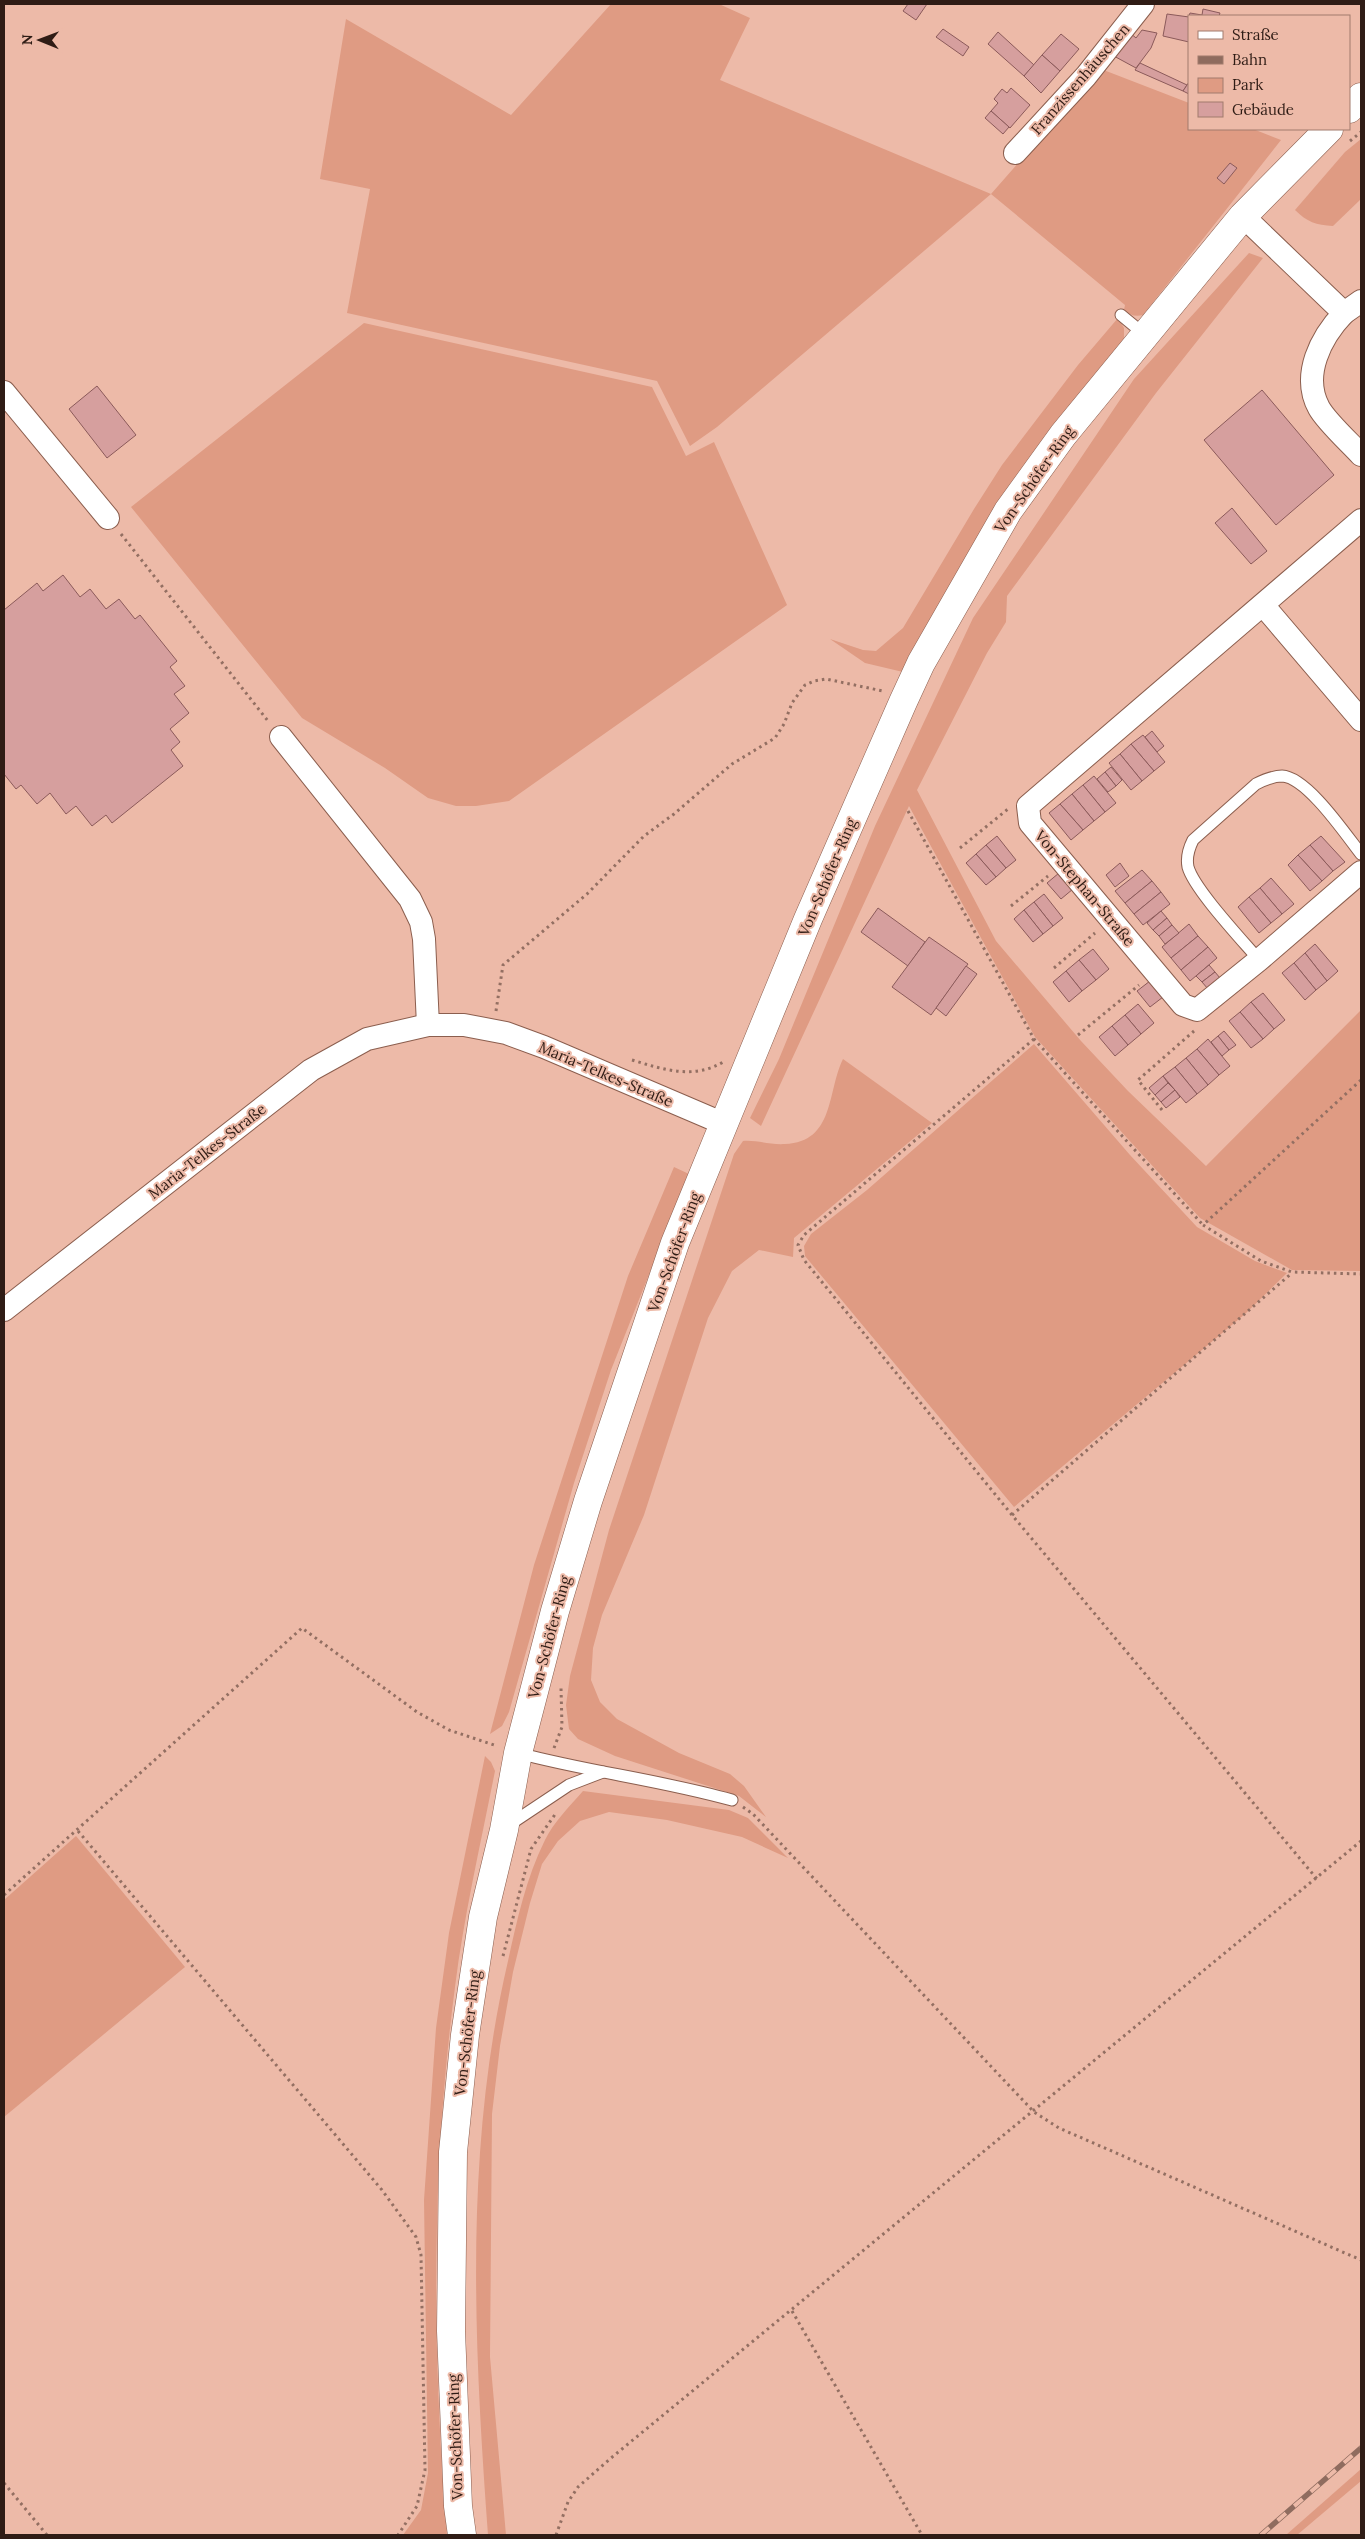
<svg xmlns="http://www.w3.org/2000/svg" width="1365" height="2539" viewBox="0 0 1365 2539" font-family="Lora,serif">
<style>
.green{fill:#df9b83}
.building{fill:#d69f9e;stroke:#8b5a5a}
.lines{fill:none;stroke-linecap:round;stroke-linejoin:round}
.lane-casing{stroke:#8b5e4e;stroke-width:13}
.street-casing{stroke:#8b5e4e;stroke-width:24}
.secondary-casing{stroke:#8b5e4e;stroke-width:29}
.path{stroke:#936f62;stroke-width:3;stroke-dasharray:2.5 4;stroke-linecap:butt}
.lane{stroke:#fff;stroke-width:11}
.street{stroke:#fff;stroke-width:22}
.secondary{stroke:#fff;stroke-width:28}
.rail-casing{stroke:#8f6c5f;stroke-width:5.5}
.rail{stroke:#edbaa8;stroke-width:4;stroke-dasharray:11;stroke-linecap:butt}
.labels{text-anchor:middle;dominant-baseline:central;stroke-width:4;stroke-linejoin:round;paint-order:stroke}
.street-label{font-size:15px;fill:#2f1c15;stroke:#edbaa8}
</style>
<rect width="100%" height="100%" fill="#edbaa8"/>
<g class="green">
<path d="M611,4H719L750,18L720,80L991,194L1101,69L1189,103V129H1253L1281,140L1143,315C1135,317 1130,315 1124,310L1125,305L991,194L717,427L690,446L657,381L347,313L370,189L320,179L346,19L511,115Z"/>
<path d="M1361,139V199L1333,226C1316,225 1307,222 1295,210L1345,152Z"/>
<polygon points="1249,253 1263,258 1156,393 1007,596 1006,622 987,653 917,790 996,941 1081,1041 1128,1091 1206,1166 1361,1010 1361,1271 1292,1270 1200,1218 1035,1037 909,806 761,1126 750,1118 779,1059 875,826 973,618 1134,379"/>
<polygon points="1118,318 1124,328 1124,341 903,672 865,663 830,639 863,650 876,651 903,628 974,509 1002,465 1078,365"/>
<polygon points="364,323 652,387 686,456 714,442 787,605 509,801 476,806 456,806 428,798 385,768 302,718 131,507"/>
<polygon points="1034,1044 1130,1155 1197,1227 1255,1261 1287,1273 1245,1314 1014,1507 805,1256 804,1246 811,1234 867,1190"/>
<path d="M843,1059L932,1123L794,1238L793,1257L759,1250L732,1271L708,1318L644,1515L602,1615L593,1648L591,1680L600,1702L617,1719L679,1753L730,1774L744,1786L766,1817L739,1796L615,1756L578,1739L569,1729L566,1705L570,1676L609,1530L734,1154L743,1141C757,1140 770,1145 785,1144C835,1142 827,1091 843,1059Z"/>
<polygon points="674,1167 689,1174 611,1370 574,1483 509,1712 502,1726 490,1734 534,1565 628,1276"/>
<path d="M485,1756L491,1762L495,1771C481,1842 464,1915 455,1987C431,2169 432,2353 447,2535H403L421,2510L428,2473L424,2200L436,2028L449,1933Z"/>
<path d="M583,1791L729,1810L748,1818L788,1858L742,1837L667,1820L609,1812L580,1821L558,1841L542,1864L530,1903L513,1972L500,2046L492,2114L490,2357L506,2535H488C474,2344 464,2149 508,1961C517,1920 526,1878 545,1840C553,1823 570,1806 583,1791Z"/>
<polygon points="76,1836 185,1967 4,2117 4,1900"/>
<polygon points="1361,2469 1361,2481 1297,2535 1286,2535"/>
</g>
<g class="building">
<polygon points="908,4 927,4 916,20 903,11"/>
<polygon points="1203,9 1220,13 1219,16 1189,16 1190,13 1202,15"/>
<polygon points="1167,14 1189,17 1189,42 1163,36"/>
<polygon points="943,29 969,47 963,56 936,37"/>
<polygon points="1142,30 1157,33 1151,48 1136,68 1112,55 1129,32 1136,38"/>
<polygon points="998,32 1034,65 1024,76 988,44"/>
<polygon points="1061,34 1079,49 1060,71 1042,55"/>
<polygon points="1042,55 1060,71 1041,93 1024,76"/>
<polygon points="1140,63 1187,85 1183,91 1135,70"/>
<polygon points="1189,82 1189,94 1183,91"/>
<polygon points="1011,88 1030,105 1010,128 991,111 998,103 994,99 1002,89 1007,93"/>
<polygon points="991,111 1009,127 1003,134 985,118"/>
<polygon points="1230,163 1237,168 1224,184 1217,178"/>
<polygon points="97,386 136,435 107,458 69,409"/>
<polygon points="1262,390 1334,475 1276,525 1204,440"/>
<polygon points="1232,508 1267,551 1251,564 1215,523"/>
<polygon points="63,575 80,597 90,589 106,609 119,599 135,619 140,615 177,661 170,667 185,686 174,694 189,713 170,729 180,742 171,750 183,766 112,823 106,815 92,826 76,806 66,814 50,793 37,804 21,785 16,789 4,774 4,610 37,583 43,591"/>
<polygon points="1152,731 1164,746 1157,752 1145,737"/>
<polygon points="1143,735 1165,762 1154,771 1131,744"/>
<polygon points="1131,744 1154,771 1142,781 1120,754"/>
<polygon points="1120,754 1142,781 1131,790 1109,763"/>
<polygon points="1111,767 1122,780 1116,786 1105,772"/>
<polygon points="1105,772 1116,786 1108,792 1097,779"/>
<polygon points="1094,776 1116,803 1105,812 1083,785"/>
<polygon points="1083,785 1105,812 1094,821 1072,794"/>
<polygon points="1072,794 1094,821 1083,830 1060,804"/>
<polygon points="1060,804 1083,830 1071,840 1049,813"/>
<polygon points="997,836 1016,860 1006,868 986,845"/>
<polygon points="1321,836 1345,862 1333,871 1310,845"/>
<polygon points="986,845 1006,868 996,877 976,854"/>
<polygon points="1310,845 1333,871 1322,881 1298,855"/>
<polygon points="976,854 996,877 986,885 966,863"/>
<polygon points="1298,855 1322,881 1310,891 1288,865"/>
<polygon points="1120,863 1129,876 1115,887 1106,875"/>
<polygon points="1142,870 1152,881 1125,903 1115,891"/>
<polygon points="1059,873 1073,889 1061,899 1047,883"/>
<polygon points="1271,878 1294,904 1282,914 1260,888"/>
<polygon points="1152,881 1161,892 1134,914 1125,903"/>
<polygon points="1260,888 1282,914 1271,923 1249,897"/>
<polygon points="1161,892 1170,904 1143,925 1134,914"/>
<polygon points="1044,894 1063,918 1053,926 1034,902"/>
<polygon points="1249,897 1271,923 1259,933 1238,907"/>
<polygon points="1034,902 1053,926 1043,934 1024,910"/>
<polygon points="878,908 925,942 908,966 861,932"/>
<polygon points="1024,910 1043,934 1033,942 1014,919"/>
<polygon points="1161,911 1167,918 1153,930 1147,923"/>
<polygon points="1167,918 1172,925 1159,936 1153,930"/>
<polygon points="1189,924 1198,936 1171,958 1162,947"/>
<polygon points="1172,925 1179,933 1165,944 1159,936"/>
<polygon points="1198,936 1208,947 1181,970 1171,958"/>
<polygon points="929,937 968,964 931,1015 892,987"/>
<polygon points="1315,944 1338,971 1327,981 1305,953"/>
<polygon points="1208,947 1217,958 1190,981 1181,970"/>
<polygon points="1093,949 1109,969 1096,980 1079,960"/>
<polygon points="1305,953 1327,981 1316,990 1294,963"/>
<polygon points="1079,960 1096,980 1082,991 1066,971"/>
<polygon points="1294,963 1316,990 1305,1000 1282,973"/>
<polygon points="1209,965 1215,972 1202,982 1196,976"/>
<polygon points="966,966 977,974 946,1016 936,1008"/>
<polygon points="1066,971 1082,991 1069,1002 1053,982"/>
<polygon points="1215,972 1220,978 1208,989 1202,982"/>
<polygon points="1150,981 1163,997 1150,1007 1137,991"/>
<polygon points="1263,993 1285,1020 1274,1029 1251,1002"/>
<polygon points="1251,1002 1274,1029 1263,1039 1240,1012"/>
<polygon points="1138,1004 1154,1023 1141,1034 1125,1015"/>
<polygon points="1240,1012 1263,1039 1251,1048 1229,1021"/>
<polygon points="1125,1015 1141,1034 1128,1045 1112,1026"/>
<polygon points="1112,1026 1128,1045 1115,1056 1099,1037"/>
<polygon points="1224,1031 1236,1045 1229,1050 1218,1036"/>
<polygon points="1218,1036 1229,1050 1222,1056 1211,1042"/>
<polygon points="1208,1039 1230,1066 1219,1075 1197,1049"/>
<polygon points="1197,1049 1219,1075 1208,1085 1186,1058"/>
<polygon points="1186,1058 1208,1085 1197,1094 1175,1067"/>
<polygon points="1175,1067 1197,1094 1186,1103 1163,1076"/>
<polygon points="1163,1076 1168,1083 1155,1095 1149,1088"/>
<polygon points="1168,1083 1175,1090 1161,1102 1155,1095"/>
<polygon points="1175,1090 1180,1097 1166,1108 1161,1102"/>
</g>
<g class="lines">
<g class="lane-casing">
<g id="lane">
<polyline points="1121,315 1144,334"/>
<path d="M1259,960C1242,940 1194,889 1188,867C1186,857 1189,848 1193,840L1256,784C1264,780 1273,776 1282,776C1307,777 1346,835 1361,854"/>
<path d="M518,1753C589,1772 661,1780 732,1800"/>
<polyline points="509,1825 569,1785 603,1772"/>
</g>
</g>
<g class="street-casing">
<g id="street">
<polyline points="1015,153 1086,76 1143,4"/>
<polyline points="1243,216 1344,313 1361,301"/>
<path d="M1344,313C1321,337 1301,375 1319,408C1326,421 1350,443 1361,455"/>
<polyline points="4,392 108,518"/>
<polyline points="1361,520 1028,806 1030,823 1183,1005 1197,1010 1259,960 1361,872"/>
<polyline points="1263,605 1361,720"/>
<polyline points="281,737 410,899 421,922 424,939 428,1025"/>
<polyline points="4,1310 311,1070 367,1039 428,1025 464,1025 506,1033 544,1047 722,1123"/>
</g>
</g>
<g class="secondary-casing">
<g id="secondary">
<polyline points="1349,109 1361,97"/>
<polyline points="462,2535 458,2506 451,2331 453,2152 465,2035 483,1917 504,1830 518,1753 555,1611 588,1501 675,1243 808,919 903,702 921,663 1008,511 1063,435 1243,216 1329,129"/>
</g>
</g>
<g class="path">
<polyline points="1350,141 1361,132"/>
<polyline points="121,534 268,721"/>
<polyline points="908,811 1034,1039 1203,1225"/>
<polyline points="960,848 1008,809"/>
<polyline points="1011,906 1048,876"/>
<polyline points="1054,968 1095,933"/>
<polyline points="496,1011 503,965 587,894 644,836 674,814 732,764 775,738 784,724 792,703 805,685 814,681 826,679 883,691"/>
<polyline points="1078,1035 1139,985"/>
<polyline points="1034,1039 804,1235 798,1245 804,1260 1012,1515 1317,1879"/>
<path d="M632,1060C665,1070 694,1080 725,1061"/>
<polyline points="1361,1080 1203,1225 1261,1261 1292,1272 1361,1274"/>
<polyline points="1162,1110 1138,1080 1194,1031"/>
<polyline points="1012,1515 1292,1273"/>
<polyline points="554,1748 562,1727 561,1688"/>
<polyline points="743,1807 753,1814 1034,2112 1059,2128 1361,2260"/>
<polyline points="78,1831 382,2190 416,2237 421,2255 425,2470 417,2506 398,2535"/>
<polyline points="4,1895 302,1628 417,1712 449,1730 497,1746"/>
<polyline points="503,1956 531,1849 556,1813"/>
<polyline points="792,2311 922,2535"/>
<polyline points="4,2483 47,2535"/>
<polyline points="556,2535 568,2502 578,2487 611,2458 1361,1841"/>
</g>
<use href="#lane" class="lane"/>
<use href="#street" class="street"/>
<use href="#secondary" class="secondary"/>
<g class="rail-casing">
<polyline id="rail" points="1261,2535 1361,2448"/>
</g>
<use href="#rail" class="rail"/>
</g>
<g class="labels">
<g class="street-label">
<text transform="translate(1080 79) rotate(-49)">Franzissenhäuschen</text>
<text transform="translate(1034 479) rotate(-55)">Von-Schöfer-Ring</text>
<text transform="translate(827 877) rotate(-67)">Von-Schöfer-Ring</text>
<text transform="translate(1085 888) rotate(50)">Von-Stephan-Straße</text>
<text transform="translate(606 1074) rotate(23)">Maria-Telkes-Straße</text>
<text transform="translate(207 1151) rotate(-38)">Maria-Telkes-Straße</text>
<text transform="translate(674 1252) rotate(-70)">Von-Schöfer-Ring</text>
<text transform="translate(549 1637) rotate(-75)">Von-Schöfer-Ring</text>
<text transform="translate(467 2033) rotate(-83)">Von-Schöfer-Ring</text>
<text transform="translate(455 2437) rotate(-92)">Von-Schöfer-Ring</text>
</g>
</g>
<rect width="1365" height="2539" fill="none" stroke="#2f1c15" stroke-width="10"/>
<rect x="1188" y="15" width="162" height="115" fill="#edbaa8" stroke="#a17b6d"/>
<rect x="1198" y="31" width="25" height="8" fill="#ffffff" stroke="#a17b6d"/>
<text x="1232" y="40" font-size="15" fill="#2f1c15">Straße</text>
<rect x="1198" y="56" width="25" height="8" fill="#8f6c5f" stroke="#a17b6d"/>
<text x="1232" y="65" font-size="15" fill="#2f1c15">Bahn</text>
<rect x="1198" y="78" width="25" height="15" fill="#df9b83" stroke="#a17b6d"/>
<text x="1232" y="90" font-size="15" fill="#2f1c15">Park</text>
<rect x="1198" y="102" width="25" height="15" fill="#d69f9e" stroke="#a17b6d"/>
<text x="1232" y="115" font-size="15" fill="#2f1c15">Gebäude</text>
<g transform="translate(40 40) rotate(271)" stroke="#edbaa8" stroke-width="4" paint-order="stroke">
<path d="M0-4L9 19L0 12L-9 19Z" fill="#2f1c15"/>
<text y="-8" font-size="14" font-weight="bold" text-anchor="middle" fill="#2f1c15">N</text>
</g>
</svg>
